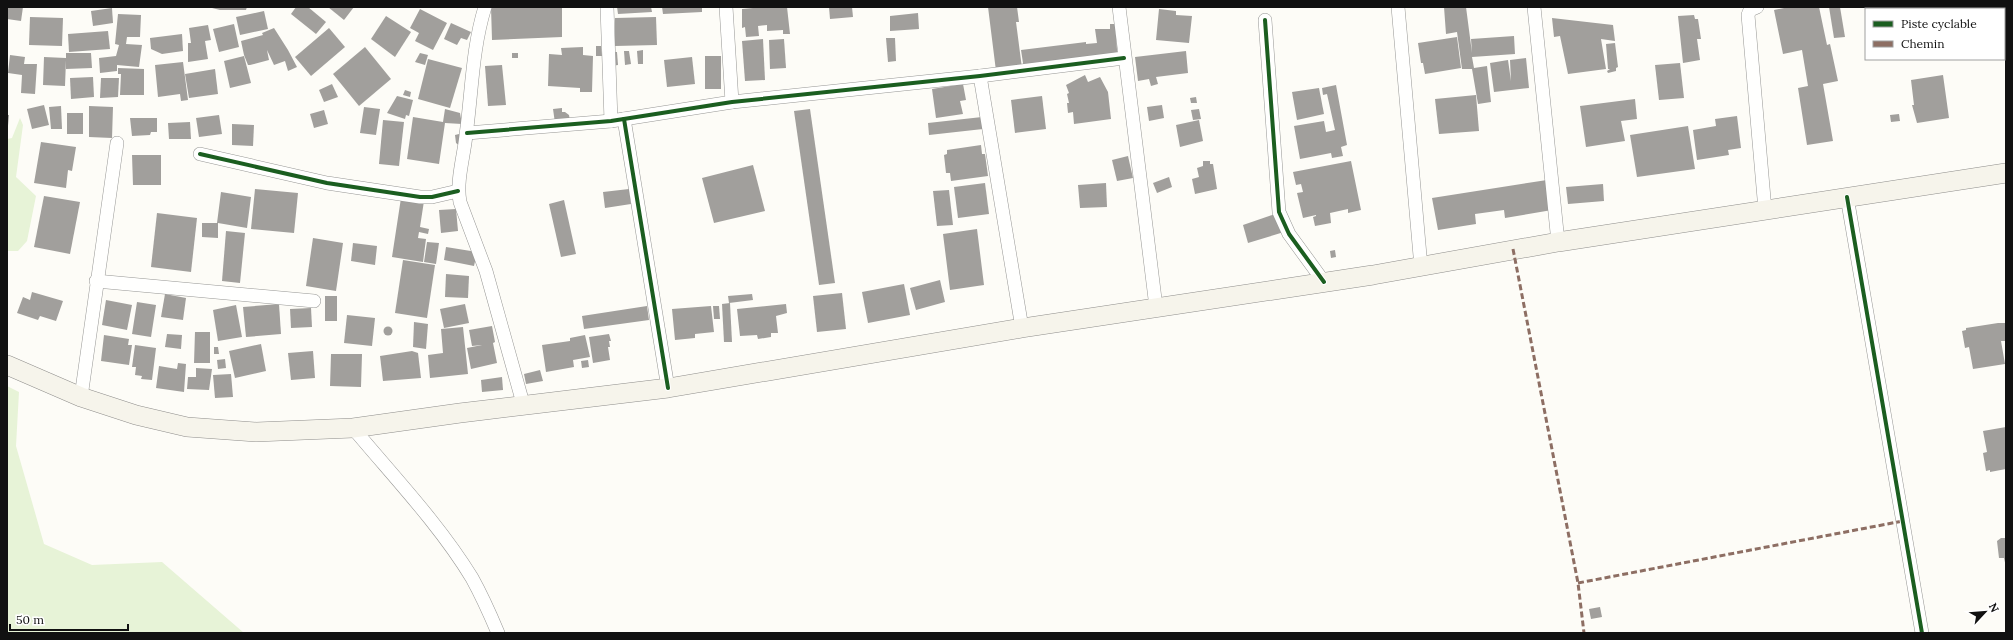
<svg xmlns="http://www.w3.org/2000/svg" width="2013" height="640" viewBox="0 0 2013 640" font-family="Lora,serif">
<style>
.green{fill:#e7f3d7}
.building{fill:#a19f9c}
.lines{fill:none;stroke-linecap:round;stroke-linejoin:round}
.street-casing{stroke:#979795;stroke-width:14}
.secondary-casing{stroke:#8e8d8b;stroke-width:20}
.street{stroke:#fffffe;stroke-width:13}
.secondary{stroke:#f6f4eb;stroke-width:19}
.quiet{stroke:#8d6e63;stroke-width:3;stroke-dasharray:6 3;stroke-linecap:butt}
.cycleway-casing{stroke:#fff;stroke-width:6}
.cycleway{stroke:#1b5e20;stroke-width:4}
</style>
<rect width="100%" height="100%" fill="#fdfcf7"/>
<g class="green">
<polygon points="20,118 23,125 16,177 36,196 27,241 18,251 7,251 7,139 12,138"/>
<polygon points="7,386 19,392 16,446 44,544 92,565 162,562 244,633 7,633"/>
</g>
<g class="building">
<polygon points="7,7 23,7 21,21 7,19"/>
<polygon points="208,7 247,7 246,10 220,10"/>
<polygon points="296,7 308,7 326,22 316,34 291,14"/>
<polygon points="328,7 354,7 344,20"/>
<polygon points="491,7 562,7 562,37 492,40"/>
<polygon points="617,7 651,7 652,12 618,14"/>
<polygon points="662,7 702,7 702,12 663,14"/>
<polygon points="765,7 787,7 790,34 783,34 783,30 767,31 767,25 758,26 759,36 746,37 745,27 742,28 742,9"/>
<polygon points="829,7 852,7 853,17 830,19"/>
<polygon points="988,7 1017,7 1019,22 1016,22 1023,76 997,79"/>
<polygon points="1444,7 1466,7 1472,53 1471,39 1514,36 1515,54 1472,57 1474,68 1487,66 1491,102 1478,104 1472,69 1462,69 1457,32 1446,34"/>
<polygon points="1789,7 1819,7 1827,45 1830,44 1838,81 1823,84 1833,141 1807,145 1798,88 1808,86 1802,50 1783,54 1774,10"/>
<polygon points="1829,7 1840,7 1845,37 1834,38"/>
<polygon points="1910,7 1954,7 1955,9 1911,9"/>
<polygon points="1983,7 2006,7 2006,20 2004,20 2004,9 1983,9"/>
<polygon points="112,8 113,23 93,26 91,11"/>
<polygon points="420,9 447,23 433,50 415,41 419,33 410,28"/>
<polygon points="1159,9 1176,11 1176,15 1192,16 1189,43 1156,40"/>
<polygon points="264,11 268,29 240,35 236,17"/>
<polygon points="918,13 919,29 890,31 890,16"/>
<polygon points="118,14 141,15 140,37 127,37 126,44 142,45 139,67 117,65 117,71 100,73 99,58 116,56 119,45 115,44"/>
<polygon points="1694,15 1695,19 1698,19 1701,39 1697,39 1700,60 1683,63 1678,16"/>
<polygon points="386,16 411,32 395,57 371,39"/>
<polygon points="30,17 63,18 62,46 29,45"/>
<polygon points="656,17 657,45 615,46 615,18"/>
<polygon points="1552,18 1613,25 1615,41 1601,39 1606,69 1568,74 1560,36 1554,37"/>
<polygon points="451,23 471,32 467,40 461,38 457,45 444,39"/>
<polygon points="234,24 239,47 219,52 213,29"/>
<polygon points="1110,24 1115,24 1118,62 1025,76 1021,50 1086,42 1086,44 1097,43 1095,29 1110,29"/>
<polygon points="208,25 211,40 205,41 208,59 188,62 188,43 191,43 189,28"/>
<polygon points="274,28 288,50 297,67 288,71 285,61 274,65 267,50 269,60 250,65 248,65 244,55 241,41 263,35 262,33"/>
<polygon points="329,28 345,47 311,76 295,57"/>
<polygon points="108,31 110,49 69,52 68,34"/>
<polygon points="182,34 183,51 162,54 151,49 150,38"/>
<polygon points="1457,37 1461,68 1425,74 1423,63 1421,63 1418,43"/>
<polygon points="886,38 895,38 896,61 888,62"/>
<polygon points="763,39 765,80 745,81 742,41"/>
<polygon points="784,39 786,68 770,69 769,40"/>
<polygon points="1615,43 1618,67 1616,68 1616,71 1608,73 1607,71 1610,69 1608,69 1606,44"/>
<polygon points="596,46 601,46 602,56 596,56"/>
<polygon points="365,47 391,79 359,106 333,74"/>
<polygon points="583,47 583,55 593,56 592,92 580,92 580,88 548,86 549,54 562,55 561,48"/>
<polygon points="643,50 643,64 638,64 637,51"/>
<polygon points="624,51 629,51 631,64 625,65"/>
<polygon points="1186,51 1188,73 1156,77 1158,84 1151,86 1149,79 1138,81 1135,57"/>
<polygon points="612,52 617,52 618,65 612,66"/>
<polygon points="66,53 91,53 92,68 66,69 66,60 65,86 43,85 44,57 66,58"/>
<polygon points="420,53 428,55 425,65 415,62"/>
<rect x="512" y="53" width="6" height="5"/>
<polygon points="10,55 25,57 24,64 37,64 35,94 21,93 22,75 8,73"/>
<polygon points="244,56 251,83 230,88 224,61"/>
<rect x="705" y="56" width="16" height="33"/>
<polygon points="692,57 695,84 667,87 664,60"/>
<polygon points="1526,58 1529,88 1494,92 1490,63 1508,60 1511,81 1510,60"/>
<polygon points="428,59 462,68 450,108 418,99"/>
<polygon points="183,62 188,100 181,101 180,94 158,97 155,65"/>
<polygon points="1680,63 1684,98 1659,100 1655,65"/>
<polygon points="502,65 506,105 488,106 485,66"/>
<polygon points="118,68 144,69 144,95 120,95 121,74 118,74"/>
<polygon points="215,69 218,94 189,98 185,74"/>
<polygon points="1085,75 1088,82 1100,77 1108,92 1111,119 1074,124 1073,112 1068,113 1067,103 1069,103 1067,94 1069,93 1066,85"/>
<polygon points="1943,75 1949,118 1917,123 1912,105 1914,105 1911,80"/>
<polygon points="93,77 94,97 71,99 70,78"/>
<polygon points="101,78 119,78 118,97 100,98"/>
<polygon points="332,84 338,97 324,102 319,90"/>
<polygon points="963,84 966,100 960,101 963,114 936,118 932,89"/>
<polygon points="1336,85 1347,145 1341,147 1343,156 1332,158 1331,153 1300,159 1294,126 1324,121 1326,132 1335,130 1327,94 1323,95 1322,88"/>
<polygon points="1319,88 1324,114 1297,120 1292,92"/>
<polygon points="405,90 411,92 410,97 403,95"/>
<polygon points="1476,95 1479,131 1439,134 1435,99"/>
<polygon points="397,96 413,100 409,116 406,115 405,119 387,113"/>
<polygon points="1042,96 1046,129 1015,133 1011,100"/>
<polygon points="1196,97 1197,103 1191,103 1190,98"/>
<polygon points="1635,99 1637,119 1621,121 1625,141 1586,147 1580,106"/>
<polygon points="44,105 49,125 32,129 27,109"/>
<polygon points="1162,105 1164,118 1149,121 1147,107"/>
<polygon points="61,106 62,129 51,129 49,107"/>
<polygon points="89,106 113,107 112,138 89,137"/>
<polygon points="364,107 380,109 376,135 360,133"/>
<polygon points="562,108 562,112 565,112 569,115 570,121 555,123 553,109"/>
<polygon points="445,109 460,113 462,124 445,123 439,164 407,159 413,117 443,122"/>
<polygon points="810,109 835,283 819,285 794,111"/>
<polygon points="1199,109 1201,119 1193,120 1191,110"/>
<polygon points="324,110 328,124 314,128 310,114"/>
<rect x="67" y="113" width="16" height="21"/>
<polygon points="1899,114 1900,121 1891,122 1890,115"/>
<polygon points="7,115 9,115 8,126 7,126"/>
<polygon points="219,115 222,134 199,137 196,118"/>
<polygon points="1737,116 1741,148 1728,150 1729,155 1697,160 1693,130 1716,126 1715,119"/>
<polygon points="982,117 983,129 929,135 928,123"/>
<polygon points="130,118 157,118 157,132 151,132 150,135 132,136"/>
<polygon points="383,120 404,122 399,166 379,164"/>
<polygon points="1199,120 1203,141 1180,147 1176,125"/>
<polygon points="190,122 191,139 169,139 168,123"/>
<polygon points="232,124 254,125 253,146 232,145"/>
<polygon points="1688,126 1695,169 1637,177 1630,135"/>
<polygon points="463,133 461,147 456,143 455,135"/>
<polygon points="41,142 76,147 72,171 68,170 66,188 34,183"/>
<polygon points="981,145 982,154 985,154 988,176 951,181 950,173 946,173 944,155 947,154 947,150"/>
<polygon points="132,155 161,155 161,185 133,185"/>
<polygon points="1128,156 1133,178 1117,181 1112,160"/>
<polygon points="1203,161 1210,161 1210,164 1213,164 1217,189 1195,194 1192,179 1199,177 1197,168 1203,166"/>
<polygon points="1351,161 1361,210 1348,213 1348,209 1330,213 1331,223 1315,226 1313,217 1316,216 1316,215 1303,218 1297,193 1303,192 1301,184 1296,185 1293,172"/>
<polygon points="753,165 765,211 714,223 702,178"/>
<polygon points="1169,177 1172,187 1157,193 1153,183"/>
<polygon points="1547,180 1552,210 1505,218 1504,210 1475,214 1476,224 1438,230 1432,198"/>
<polygon points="985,183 989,214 958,218 954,187"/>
<polygon points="1106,183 1107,207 1080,208 1078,185"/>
<polygon points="1603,184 1604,201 1568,204 1566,187"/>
<polygon points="255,189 298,193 294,233 251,229"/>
<polygon points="629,189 631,204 605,208 603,192"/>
<polygon points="949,190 953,225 937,226 933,191"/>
<polygon points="221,192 251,197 247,228 218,223 218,238 202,237 202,223 217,223"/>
<polygon points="44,196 80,202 70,254 34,247"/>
<polygon points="401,198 424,201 420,227 429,229 428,234 419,232 418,238 426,239 423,262 392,257"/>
<polygon points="564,200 576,254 561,257 549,204"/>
<polygon points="456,209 458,231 441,233 439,210"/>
<polygon points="157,213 197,218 191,272 151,267"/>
<polygon points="1278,213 1284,232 1248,243 1243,225"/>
<polygon points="977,229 984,285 950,290 943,234"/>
<polygon points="226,231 245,233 240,283 222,281"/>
<polygon points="313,238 343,243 336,291 306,286"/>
<polygon points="427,242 439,243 436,264 424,262"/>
<polygon points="353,243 377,246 375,265 351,261"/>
<polygon points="446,247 477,252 474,266 444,260"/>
<polygon points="1335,250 1336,257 1331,258 1330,251"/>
<polygon points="403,260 435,265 427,318 395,313"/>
<polygon points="446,274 469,276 468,298 445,297"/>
<polygon points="940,280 945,302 916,310 910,288"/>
<polygon points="904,284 910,315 868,323 862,292"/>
<polygon points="32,292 63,301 56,321 40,316 38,320 17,313 23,297 30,300"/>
<polygon points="842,293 846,329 817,332 813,296"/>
<polygon points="165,294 186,298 183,320 161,317"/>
<polygon points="752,294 753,300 729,303 728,296"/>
<rect x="325" y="296" width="12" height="25"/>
<polygon points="106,300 132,305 127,330 102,325"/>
<polygon points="137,302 156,305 151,337 132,334"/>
<polygon points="730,303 732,342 724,342 722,304"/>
<polygon points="279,304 281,334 246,337 243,307"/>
<polygon points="465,304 469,323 444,328 440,309"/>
<polygon points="786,304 787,313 776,316 778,333 771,333 771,337 758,339 757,335 740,336 737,309"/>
<polygon points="236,305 242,337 218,341 213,310"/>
<polygon points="647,306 649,320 584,329 582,316"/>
<polygon points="711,306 714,332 695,334 695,338 675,340 672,309"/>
<polygon points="713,306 719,306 720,319 714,319"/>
<polygon points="311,308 312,327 291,328 290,309"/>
<polygon points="347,315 375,318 372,346 344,343"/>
<polygon points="414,322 428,324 426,349 413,347"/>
<polygon points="1998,323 2006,323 2006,341 2001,341 2005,364 1973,369 1969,347 1965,348 1962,331 1966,330 1966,328"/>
<polygon points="492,326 495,342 493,343 497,363 471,369 467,348 482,345 472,346 469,330"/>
<circle cx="388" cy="331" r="4.5"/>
<polygon points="463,327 468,374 430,378 428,355 443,353 441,329"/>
<polygon points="195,332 210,332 210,363 194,363"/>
<polygon points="167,334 182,335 181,349 165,347"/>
<polygon points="609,334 611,341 609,341 610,347 608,347 610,360 593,363 589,337"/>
<polygon points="104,335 129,339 128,345 132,345 129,365 101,361"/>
<polygon points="585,335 590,357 573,360 574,367 546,372 542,345 570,341 570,338"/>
<polygon points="261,344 266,371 235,378 229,351"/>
<polygon points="135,345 156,348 152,380 141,379 142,376 135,375 136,367 132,367"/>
<polygon points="214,347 218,347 219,354 214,354"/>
<polygon points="313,351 315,378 291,380 288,353"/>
<polygon points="412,351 418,353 421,378 383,381 380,356"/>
<polygon points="331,354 362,354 361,387 330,386"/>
<polygon points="225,359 226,368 218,369 217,360"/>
<polygon points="588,360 589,367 582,368 581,361"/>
<polygon points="178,363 186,364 184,392 156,388 159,366 177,369"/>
<polygon points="196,368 212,369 209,390 187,389 188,377 196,377"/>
<polygon points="540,370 543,381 526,384 524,374"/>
<polygon points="231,374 233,397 215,398 213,375"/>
<polygon points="502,377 503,390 482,392 481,380"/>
<polygon points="2006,427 2006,469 1990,472 1990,470 1986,471 1983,453 1987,452 1983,431"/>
<polygon points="2001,538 2006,538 2006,567 2004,558 1999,558 1997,541"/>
<polygon points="1600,607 1602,617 1591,619 1589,609"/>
</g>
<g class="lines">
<g class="street-casing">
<g id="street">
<path d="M485,7C472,49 472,92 466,135C464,156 456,181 460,202L486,271L524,407"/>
<polyline points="607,7 611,121"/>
<polyline points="726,7 732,102"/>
<polyline points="1119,7 1156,307"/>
<polyline points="1398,7 1421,267"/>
<polyline points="1534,7 1558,242"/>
<polyline points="1757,7 1750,10 1748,15 1765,210"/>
<polyline points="1265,20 1279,212 1289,234 1324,282"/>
<polyline points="980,76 1022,328"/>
<polyline points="624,119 668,388"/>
<polyline points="467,133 611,121 732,102 980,76 1124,58"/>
<polyline points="200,154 327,183 420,197 432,197 458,191"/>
<polyline points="1847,197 1922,633"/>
<polyline points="96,281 314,301"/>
<polyline points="81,397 117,143"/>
<path d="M353,428C393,476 439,524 472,578C482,596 490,614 498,633"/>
</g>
</g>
<g class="secondary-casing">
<polyline id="secondary" points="7,365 81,397 136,415 187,427 256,432 353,428 460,413 668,388 1022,328 1373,275 1558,242 2006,173"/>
</g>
<use href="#street" class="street"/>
<use href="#secondary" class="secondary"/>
<g class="quiet">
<polyline points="1513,249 1578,583 1584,633"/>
<polyline points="1578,583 1903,521"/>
</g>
<g class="cycleway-casing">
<g id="cycleway">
<polyline points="1265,20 1279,212 1289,234 1324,282"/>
<polyline points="624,119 668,388"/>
<polyline points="467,133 611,121 732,102 980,76 1124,58"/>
<polyline points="200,154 327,183 420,197 432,197 458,191"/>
<polyline points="1847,197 1922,633"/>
</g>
</g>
<use href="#cycleway" class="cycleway"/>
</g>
<rect width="2013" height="640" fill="none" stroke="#111111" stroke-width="16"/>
<rect x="1865" y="8" width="140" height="52" fill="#ffffff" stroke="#a0a0a0"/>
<rect x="1873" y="21" width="20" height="6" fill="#1b5e20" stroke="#a0a0a0"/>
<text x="1901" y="28" font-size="12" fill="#111111">Piste cyclable</text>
<rect x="1873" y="41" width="20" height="6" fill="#8d6e63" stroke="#a0a0a0"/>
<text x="1901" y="48" font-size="12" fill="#111111">Chemin</text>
<g transform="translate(1985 612) rotate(64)" stroke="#ffffff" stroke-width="3" paint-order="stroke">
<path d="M0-3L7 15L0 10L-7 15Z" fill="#111111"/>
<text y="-6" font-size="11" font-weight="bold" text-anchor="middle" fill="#111111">N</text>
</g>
<path d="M10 624v6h118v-6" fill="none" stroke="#111111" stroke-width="2"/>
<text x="16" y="624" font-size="12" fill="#111111" stroke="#ffffff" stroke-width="3" paint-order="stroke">50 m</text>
</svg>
